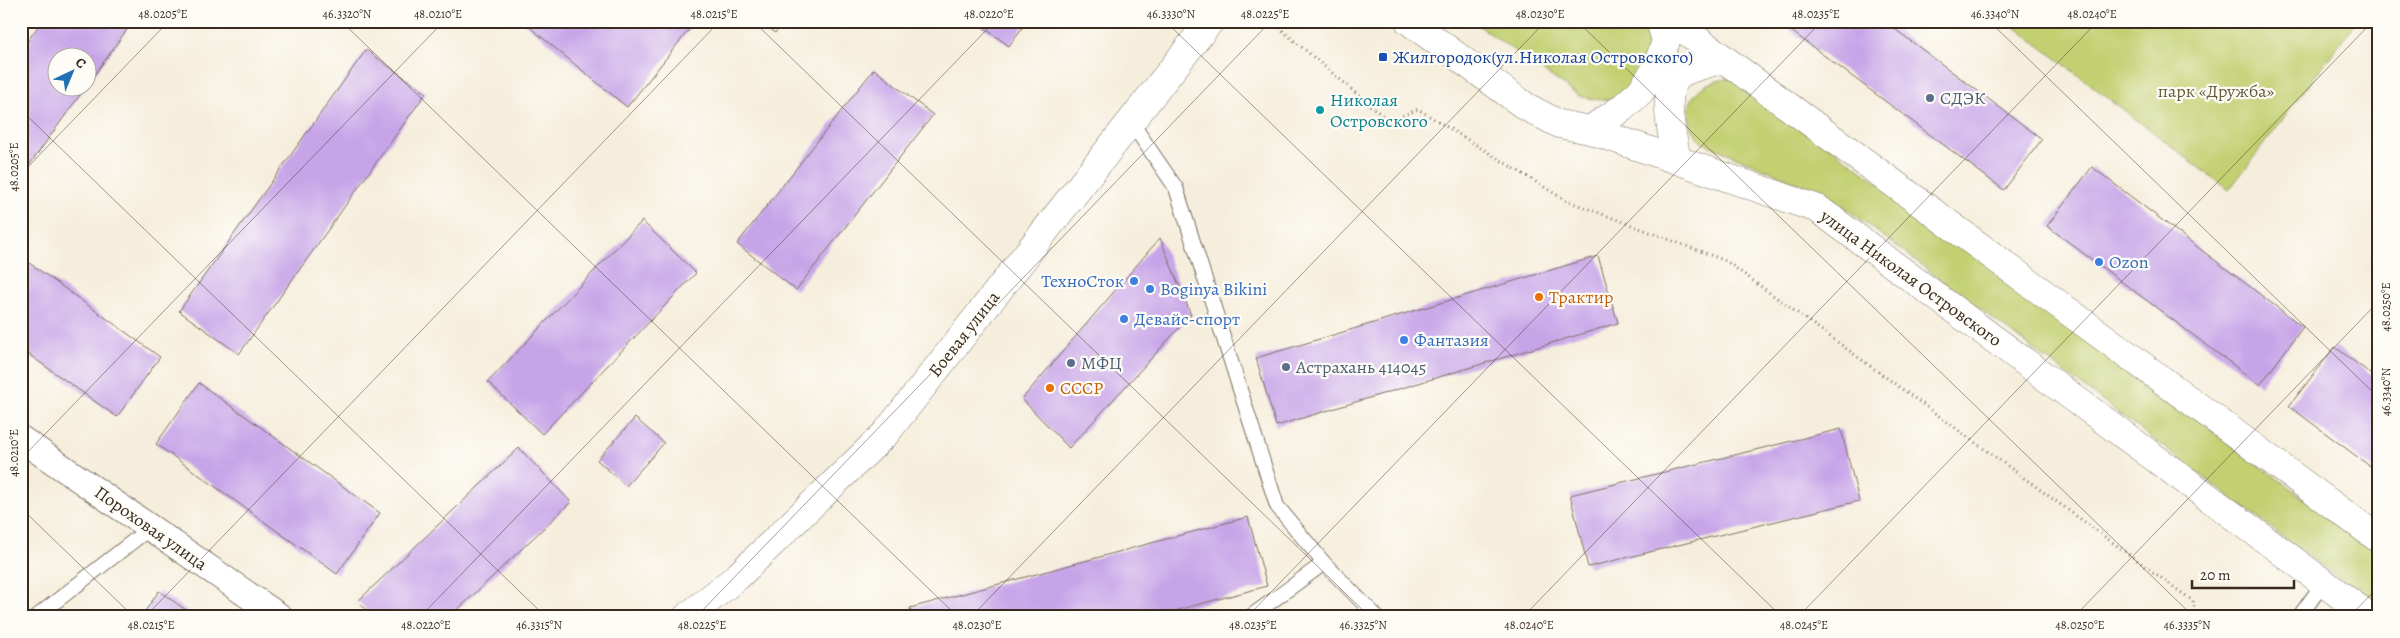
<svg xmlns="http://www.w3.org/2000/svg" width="2400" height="638" viewBox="0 0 2400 638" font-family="Alegreya,serif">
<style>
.green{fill:#c3d072;stroke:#7f7d48}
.building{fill:#c7a4e8}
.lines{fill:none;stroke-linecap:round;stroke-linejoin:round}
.service-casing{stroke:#7c6f60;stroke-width:16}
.minor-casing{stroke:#7c6f60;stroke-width:28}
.secondary-casing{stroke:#7c6f60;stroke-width:29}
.primary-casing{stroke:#7c6f60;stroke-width:29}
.path{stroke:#7c6f60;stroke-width:3;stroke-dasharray:1 4;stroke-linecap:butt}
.service{stroke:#fff;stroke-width:14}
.minor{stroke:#fff;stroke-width:26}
.secondary{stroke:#fff;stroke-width:28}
.primary{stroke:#fff;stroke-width:28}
.ticks{fill:none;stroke:#3b2a1e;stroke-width:1;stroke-opacity:0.45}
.transit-dot{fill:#1a4fb4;stroke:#fdfcf7;stroke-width:2}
.service-dot{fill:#5c6f8a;stroke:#fdfcf7;stroke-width:2}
.culture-dot{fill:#0f9aa8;stroke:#fdfcf7;stroke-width:2}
.shop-dot{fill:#3f7fe0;stroke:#fdfcf7;stroke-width:2}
.food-dot{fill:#e8710a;stroke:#fdfcf7;stroke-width:2}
.labels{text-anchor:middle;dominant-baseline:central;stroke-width:4.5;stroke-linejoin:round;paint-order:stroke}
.transit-label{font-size:18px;fill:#164399;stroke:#fdfcf7;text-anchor:start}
.park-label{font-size:18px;fill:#645c37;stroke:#fdfcf7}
.service-label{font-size:18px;fill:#4e5e75;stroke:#fdfcf7;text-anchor:start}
.culture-label{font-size:18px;fill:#0d838f;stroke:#fdfcf7;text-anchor:start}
.shop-label{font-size:18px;fill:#366cbe;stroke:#fdfcf7;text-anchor:start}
.street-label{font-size:18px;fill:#3b2a1e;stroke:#fdfcf7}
.food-label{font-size:18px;fill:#c56008;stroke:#fdfcf7;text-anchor:start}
.neatline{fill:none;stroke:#3b2a1e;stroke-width:2}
.ticks-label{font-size:12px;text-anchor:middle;fill:#3b2a1e}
</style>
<rect width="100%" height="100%" fill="#fdfcf7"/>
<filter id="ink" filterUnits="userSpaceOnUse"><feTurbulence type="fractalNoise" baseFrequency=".02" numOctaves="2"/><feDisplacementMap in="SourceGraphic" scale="10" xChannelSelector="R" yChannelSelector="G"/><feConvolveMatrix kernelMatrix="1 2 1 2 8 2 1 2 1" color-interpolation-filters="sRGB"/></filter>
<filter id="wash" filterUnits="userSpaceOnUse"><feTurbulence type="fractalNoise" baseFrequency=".0096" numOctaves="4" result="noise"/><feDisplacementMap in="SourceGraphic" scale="20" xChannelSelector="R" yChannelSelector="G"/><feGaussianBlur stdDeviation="1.12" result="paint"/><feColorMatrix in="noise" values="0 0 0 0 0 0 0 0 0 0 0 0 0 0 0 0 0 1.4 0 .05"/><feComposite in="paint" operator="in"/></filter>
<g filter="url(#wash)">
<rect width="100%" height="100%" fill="#f6eedc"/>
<g class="green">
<path d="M1472,21H1642C1657,50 1646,87 1614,98C1602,101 1590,99 1579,96Z"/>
<polygon points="2007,21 2357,21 2229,190"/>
<path d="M1727,79L1738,81L1852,163L2379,554V609L1831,197L1701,142C1677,113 1690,83 1727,79Z"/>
</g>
<g id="blocks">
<g class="building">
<polygon points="42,21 133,21 88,84 88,58 58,58 58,88 85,88 25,171 21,168 21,50"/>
<polygon points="522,21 696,21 627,107"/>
<polygon points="761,21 785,21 775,33"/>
<polygon points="975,21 1027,21 1009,46"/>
<polygon points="1778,21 1884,21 2042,139 2004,190"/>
<polygon points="366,50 426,93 239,354 179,311"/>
<polygon points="874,69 933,115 796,290 737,244"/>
<polygon points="2092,167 2303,327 2260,385 2047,226"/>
<polygon points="642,221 696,273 542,434 488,382"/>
<polygon points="1160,238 1191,315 1069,448 1022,399"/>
<polygon points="1598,256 1618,323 1276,426 1256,358"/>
<polygon points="21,257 160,357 117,417 21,349"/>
<polygon points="2335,347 2379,380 2379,473 2289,406"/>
<polygon points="199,383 380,513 337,574 156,444"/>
<polygon points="635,418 664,443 626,486 597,460"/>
<polygon points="1841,429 1859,501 1588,567 1570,495"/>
<polygon points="519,448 571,502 450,617 373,617 358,601"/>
<polygon points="1248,517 1267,586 1152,617 913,617 910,608"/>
<polygon points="159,591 196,617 141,617"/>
</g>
</g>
</g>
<g filter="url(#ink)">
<use href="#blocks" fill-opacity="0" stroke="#7c6f60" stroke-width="1"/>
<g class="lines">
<g class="service-casing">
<g id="service">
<polyline points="1131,122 1176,188 1277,506 1324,563 1377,617"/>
<polyline points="36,617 150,528"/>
<polyline points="1250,617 1324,563"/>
<polyline points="2299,617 2324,582"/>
</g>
</g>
<g class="minor-casing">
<polyline id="minor" points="21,439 280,617"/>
</g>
<g class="secondary-casing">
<polyline id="secondary" points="687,617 737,577 886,433 1210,21"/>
</g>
<g class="primary-casing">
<g id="primary">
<polyline points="1409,21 1525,106 1559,124 1590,130 1818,209 2370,617"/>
<polyline points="1672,21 2379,539"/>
<polyline points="1590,130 1621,109 1640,92 1656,69 1666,41 1660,21"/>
<path d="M1677,160C1673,136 1657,86 1685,71C1697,66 1711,63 1723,59"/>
</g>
</g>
<polyline class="path" points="1271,21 1390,122 1418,109 1565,200 1726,261 2193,601 2197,617"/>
<use href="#service" class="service"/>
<use href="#minor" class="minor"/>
<use href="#secondary" class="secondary"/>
<use href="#primary" class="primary"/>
</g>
</g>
<path class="ticks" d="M341,21L958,617M753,21L1370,617M1165,21L1782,617M1577,21L2194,617M1989,21L2379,398M21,110L546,617M21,174L169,21M21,459L444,21M21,508L134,617M145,617L720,21M420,617L995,21M696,617L1271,21M971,617L1546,21M1247,617L1822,21M1523,617L2098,21M1798,617L2373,21M2074,617L2379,301M2349,617L2379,586"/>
<rect class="transit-dot" x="1378" y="52" width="10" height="10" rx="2.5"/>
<g class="service-dot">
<circle cx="1930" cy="98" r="5"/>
<circle cx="1071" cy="363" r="5"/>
<circle cx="1286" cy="367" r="5"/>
</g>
<circle class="culture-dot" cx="1320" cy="110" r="5"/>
<g class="shop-dot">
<circle cx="2099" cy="262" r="5"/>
<circle cx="1134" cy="281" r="5"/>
<circle cx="1150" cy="289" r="5"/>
<circle cx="1124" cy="319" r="5"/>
<circle cx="1404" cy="340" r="5"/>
</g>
<g class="food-dot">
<circle cx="1539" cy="297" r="5"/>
<circle cx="1050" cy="388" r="5"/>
</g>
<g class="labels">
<g class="transit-label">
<text x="1393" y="57">Жилгородок(ул.Николая Островского)</text>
</g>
<g class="park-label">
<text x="2216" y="91">парк «Дружба»</text>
</g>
<g class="service-label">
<text x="1940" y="98">СДЭК</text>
<text x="1081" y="363">МФЦ</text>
<text x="1296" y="367">Астрахань 414045</text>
</g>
<g class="culture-label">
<text x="1330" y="100">Николая<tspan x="1330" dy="21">Островского</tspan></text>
</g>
<g class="shop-label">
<text x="2109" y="262">Ozon</text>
<text x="1124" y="281" text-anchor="end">ТехноСток</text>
<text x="1160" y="289">Boginya Bikini</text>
<text x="1134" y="319">Девайс-спорт</text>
<text x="1414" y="340">Фантазия</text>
</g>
<g class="street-label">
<text transform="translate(1911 278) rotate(36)">улица Николая Островского</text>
<text transform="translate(964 334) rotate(-52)">Боевая улица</text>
<text transform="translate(151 528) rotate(35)">Пороховая улица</text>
</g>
<g class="food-label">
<text x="1549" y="297">Трактир</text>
<text x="1060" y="388">СССР</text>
</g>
</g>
<rect width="2400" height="638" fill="none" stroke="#fdfcf7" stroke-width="55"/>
<g transform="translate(72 72) rotate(44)"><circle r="24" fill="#fdfcf7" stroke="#afa8a0"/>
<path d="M0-4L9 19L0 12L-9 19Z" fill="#1f6fb2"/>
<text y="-8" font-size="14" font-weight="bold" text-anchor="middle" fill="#3b2a1e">С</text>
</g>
<path d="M2192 580v8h102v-8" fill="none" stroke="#3b2a1e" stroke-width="2.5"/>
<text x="2200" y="580" font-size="15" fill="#3b2a1e" stroke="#fdfcf7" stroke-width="4" paint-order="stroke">20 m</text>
<rect x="28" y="28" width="2344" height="582" class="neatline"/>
<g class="ticks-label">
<text x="163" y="18">48.0205°E</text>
<text x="347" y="18">46.3320°N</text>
<text x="438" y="18">48.0210°E</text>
<text x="714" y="18">48.0215°E</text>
<text x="989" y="18">48.0220°E</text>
<text x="1171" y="18">46.3330°N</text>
<text x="1265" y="18">48.0225°E</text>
<text x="1540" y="18">48.0230°E</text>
<text x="1816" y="18">48.0235°E</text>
<text x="1995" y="18">46.3340°N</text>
<text x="2092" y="18">48.0240°E</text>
<text transform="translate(14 167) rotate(-90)" y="4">48.0205°E</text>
<text transform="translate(2386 307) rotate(-90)" y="4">48.0250°E</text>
<text transform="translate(2386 392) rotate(-90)" y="4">46.3340°N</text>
<text transform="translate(14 453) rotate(-90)" y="4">48.0210°E</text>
<text x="151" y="629">48.0215°E</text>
<text x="426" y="629">48.0220°E</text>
<text x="539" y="629">46.3315°N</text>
<text x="702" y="629">48.0225°E</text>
<text x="977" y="629">48.0230°E</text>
<text x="1253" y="629">48.0235°E</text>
<text x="1363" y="629">46.3325°N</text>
<text x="1529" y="629">48.0240°E</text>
<text x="1804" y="629">48.0245°E</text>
<text x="2080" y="629">48.0250°E</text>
<text x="2187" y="629">46.3335°N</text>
</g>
</svg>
